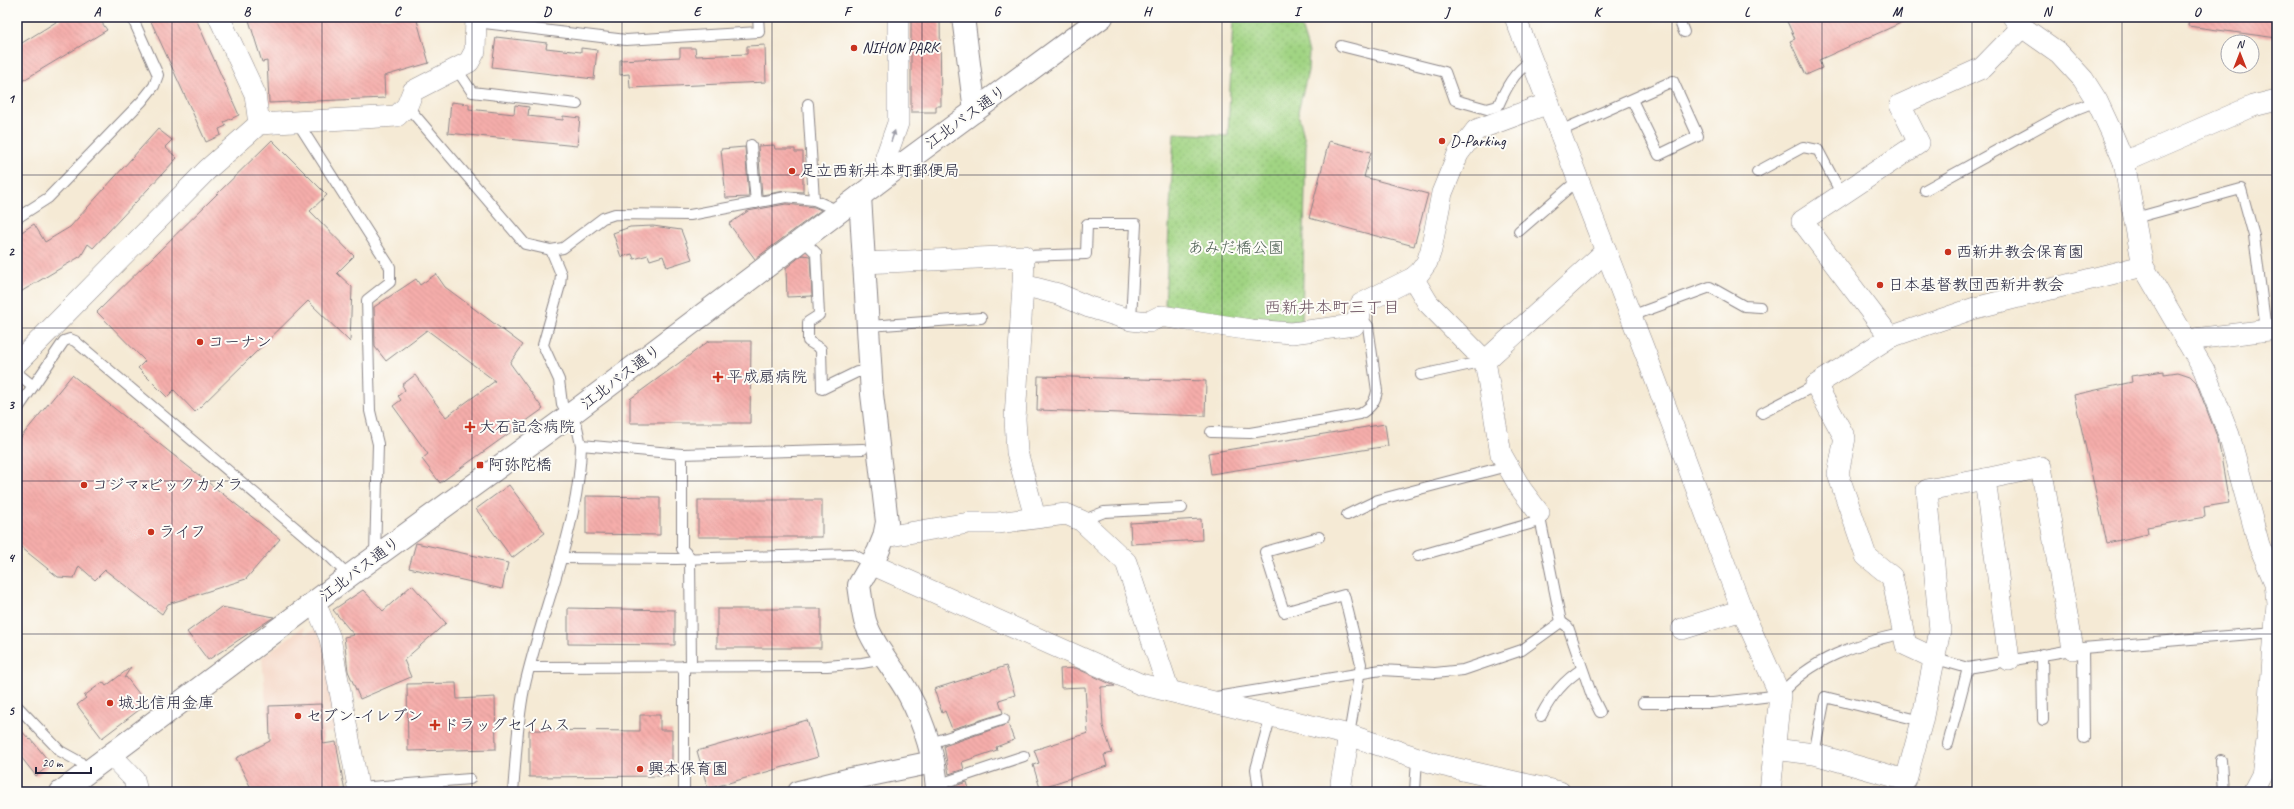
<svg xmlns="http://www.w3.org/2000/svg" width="2294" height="809" viewBox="0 0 2294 809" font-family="Caveat,'Klee One',sans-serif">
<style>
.built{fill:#f4d3c1}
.grass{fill:url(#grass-dots);stroke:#627b5f}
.building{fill:url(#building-back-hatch)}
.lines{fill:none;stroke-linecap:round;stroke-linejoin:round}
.lane-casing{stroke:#8c8688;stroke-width:12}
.street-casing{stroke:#8c8688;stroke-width:22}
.secondary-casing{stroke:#8c8688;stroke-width:24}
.primary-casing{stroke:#8c8688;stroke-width:24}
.lane{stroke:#fff;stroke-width:10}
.street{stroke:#fff;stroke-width:21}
.secondary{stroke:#fff;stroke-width:22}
.primary{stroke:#fff;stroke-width:22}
.oneway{fill:#9c9ca7}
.grid{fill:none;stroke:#22223b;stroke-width:1;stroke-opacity:0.55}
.poi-dot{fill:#c8321e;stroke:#fdfcf7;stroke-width:1.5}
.labels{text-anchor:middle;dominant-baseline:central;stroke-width:4;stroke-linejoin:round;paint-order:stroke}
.poi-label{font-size:16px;fill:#22223b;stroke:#fdfcf7;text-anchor:start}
.street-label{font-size:16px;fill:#22223b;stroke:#fdfcf7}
.park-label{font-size:16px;fill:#4e6054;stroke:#fdfcf7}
.neighbourhood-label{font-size:17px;fill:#6c5362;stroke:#fdfcf7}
.neatline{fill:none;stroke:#22223b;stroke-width:1.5}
.grid-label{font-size:13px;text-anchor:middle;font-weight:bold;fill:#22223b}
</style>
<defs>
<pattern id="grass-dots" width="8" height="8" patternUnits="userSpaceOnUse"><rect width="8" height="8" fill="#a1d483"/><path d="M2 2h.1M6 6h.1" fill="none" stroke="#8ab672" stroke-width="1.8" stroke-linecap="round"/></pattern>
<pattern id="building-back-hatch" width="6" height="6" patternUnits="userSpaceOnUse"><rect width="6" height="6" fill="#f5adaa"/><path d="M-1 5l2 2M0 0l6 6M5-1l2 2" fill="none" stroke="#d29593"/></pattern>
</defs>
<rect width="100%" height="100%" fill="#fdfcf7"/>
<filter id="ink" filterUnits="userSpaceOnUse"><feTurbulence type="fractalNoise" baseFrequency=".025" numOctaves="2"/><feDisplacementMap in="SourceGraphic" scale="8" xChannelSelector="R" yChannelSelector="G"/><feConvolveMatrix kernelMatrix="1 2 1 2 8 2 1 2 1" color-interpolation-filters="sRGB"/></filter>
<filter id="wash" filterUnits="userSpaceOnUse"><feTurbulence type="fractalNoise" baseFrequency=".012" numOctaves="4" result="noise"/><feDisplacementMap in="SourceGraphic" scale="16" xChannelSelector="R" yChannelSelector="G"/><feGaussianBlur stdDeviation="0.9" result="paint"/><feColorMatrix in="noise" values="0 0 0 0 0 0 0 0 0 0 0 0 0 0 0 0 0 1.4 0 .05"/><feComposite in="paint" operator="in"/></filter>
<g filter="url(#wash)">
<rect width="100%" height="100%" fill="#f5ead5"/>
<polygon class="built" points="303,627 305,634 316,629 324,645 342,731 269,739 262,657"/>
<path class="grass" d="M1233,17H1298L1309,52L1308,71L1298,112L1306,145L1302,321C1257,326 1208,316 1165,305L1174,133L1228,136Z"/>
<g id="blocks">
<g class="building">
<polygon points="64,17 98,17 107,30 17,84 17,46"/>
<polygon points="149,17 195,17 239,115 224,122 226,126 219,129 221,135 206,142"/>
<polygon points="248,17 416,17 429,63 384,76 385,98 269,103 267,61 262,62"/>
<polygon points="911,17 940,17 941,106 936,106 936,112 911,112"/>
<polygon points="1785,17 1914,17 1819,60 1822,68 1806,75 1790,41 1795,39"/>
<polygon points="2189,17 2277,17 2277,38 2188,26"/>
<polygon points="496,37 547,43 546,48 581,52 581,48 597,50 594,79 492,67"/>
<polygon points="765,45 766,82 630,88 629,74 620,75 620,60 680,57 680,48 695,48 696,56 747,54 747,46"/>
<polygon points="451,102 469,104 469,109 514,114 515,105 529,107 528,116 563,120 563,116 580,118 577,146 448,133"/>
<polygon points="158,129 172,140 165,147 177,158 93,248 88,244 81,256 17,294 17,235 34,224 45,242 70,227"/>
<polygon points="272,140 327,195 310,211 354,256 337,273 352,287 350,342 308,301 195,412 174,390 167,397 138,368 145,361 97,312"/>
<polygon points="1329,141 1371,152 1364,177 1428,194 1414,246 1309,218"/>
<polygon points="774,145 775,149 795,149 795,152 803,152 803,192 785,191 762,195 758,146"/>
<polygon points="745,147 749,197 726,198 721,149"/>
<polygon points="786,204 814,207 821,210 755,259 729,224 748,211"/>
<polygon points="653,226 681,230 692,259 667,267 663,256 650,260 648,255 634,259 632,254 621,257 613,233 630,227"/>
<polygon points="802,255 810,256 812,296 787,297 786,268"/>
<polygon points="436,274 445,287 523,345 510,363 543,409 440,483 422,459 428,454 393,406 401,400 398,396 405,390 402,385 415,375 446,417 495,381 427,330 386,361 375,347 374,307 416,279 420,285"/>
<polygon points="709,341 751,341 750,423 630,423 630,399"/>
<polygon points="2164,371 2164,374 2178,372 2190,376 2196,382 2218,439 2229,503 2204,507 2205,517 2147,527 2148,534 2107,543 2074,395 2132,382 2131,376"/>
<polygon points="72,375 280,539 246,579 168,604 162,614 105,570 95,580 79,566 74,578 58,577 17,544 17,442"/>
<polygon points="1038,376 1206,381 1205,416 1037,410"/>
<polygon points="1385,424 1388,446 1211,474 1208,453"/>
<polygon points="509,485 545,533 512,558 476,509"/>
<polygon points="586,496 660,497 660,535 586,534"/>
<rect x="698" y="500" width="124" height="37"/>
<polygon points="1201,519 1202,540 1131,544 1130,523"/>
<polygon points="416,543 508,563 502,589 409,568"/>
<polygon points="412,585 446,623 404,660 411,677 360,699 348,671 344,637 354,635 333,610 363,590 383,611"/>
<polygon points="221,607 274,617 208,660 187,632"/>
<polygon points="568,608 675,610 675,645 568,644"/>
<rect x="717" y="609" width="104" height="39"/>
<polygon points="1006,666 1015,695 999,700 1003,713 952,729 945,711 942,713 934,689"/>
<polygon points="131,667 124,678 126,677 147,704 102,738 77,705 86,698 84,696 103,682 106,686"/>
<polygon points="1076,668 1115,686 1101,687 1101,692 1103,726 1112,753 1104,755 1107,766 1040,788 1033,765 1039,763 1034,750 1088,733 1085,687 1061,688 1060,669"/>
<polygon points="456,683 457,699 495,697 496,749 408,751 407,684"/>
<polygon points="321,704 323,744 336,742 345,792 253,792 236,758 270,741 269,706"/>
<polygon points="640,715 660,715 660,730 672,730 672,776 529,777 529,730 640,731"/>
<polygon points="807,720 818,757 708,789 697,751"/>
<polygon points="1008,724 1014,740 996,747 997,750 962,762 964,769 949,774 944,746"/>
<polygon points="17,726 30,740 31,739 51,764 36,776 17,752"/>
<polygon points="967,782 970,792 953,792 952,787"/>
</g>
</g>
</g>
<g filter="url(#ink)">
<use href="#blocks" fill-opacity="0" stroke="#8c8688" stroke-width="1"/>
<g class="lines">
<g class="lane-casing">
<g id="lane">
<polyline points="1678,17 1684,32"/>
<polyline points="476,22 626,40 759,32 758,17"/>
<path d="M1341,46L1445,72L1455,100L1487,109L1498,106C1506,88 1514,72 1531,61"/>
<polyline points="456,68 472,92 577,104"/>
<polyline points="808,104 814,200"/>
<polyline points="407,106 525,244 551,250 563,248 603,218 615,214 690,215 786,197 814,200 839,211"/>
<polyline points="298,123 390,267 390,282 367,300 370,411 378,444 375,555"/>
<polyline points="1560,131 1673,81 1698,136 1659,155 1632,100"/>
<polyline points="751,145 756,203"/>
<polyline points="1757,172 1803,147 1818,150 1841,193"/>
<polyline points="1925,190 2061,115 2097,101"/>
<polyline points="17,218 48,198 142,101 154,86 158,75 132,17"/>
<polyline points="2135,218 2241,189 2254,236 2266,330"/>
<polyline points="1519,231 1578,180"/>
<polyline points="802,239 816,253 819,315 808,322 808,341 821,349 822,389 857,372 871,372"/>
<polyline points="551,250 561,274 560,285 543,345 559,380 562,404 577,427 581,445 682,454 863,449"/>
<polyline points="1024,256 1086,254 1087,224 1136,224 1131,320"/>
<polyline points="1631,316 1710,287 1744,306 1760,307"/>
<polyline points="869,326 981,318"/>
<polyline points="17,373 33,386"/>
<polyline points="1421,375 1485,361"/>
<polyline points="17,410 64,341 70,339 75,341 330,557 349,576"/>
<polyline points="1762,413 1816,385"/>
<path d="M1211,432L1250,433L1360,414C1370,408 1375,403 1377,391L1368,326L1360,315"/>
<polyline points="682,454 682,549 690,557 691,666"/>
<polyline points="1347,515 1378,500 1507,466"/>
<polyline points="1082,521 1104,512 1182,508"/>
<polyline points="1319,537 1265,552 1284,612 1344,595 1361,664 1349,735"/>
<polyline points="1418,556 1540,521"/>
<polyline points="561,558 677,559 852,554 871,564"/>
<polyline points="1561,622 1568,627 1592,696 1600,712"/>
<polyline points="2083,648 2084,738"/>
<polyline points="2042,654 2043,720"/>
<polyline points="1936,659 1968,668 2083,648 2275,632"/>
<polyline points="684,666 684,792"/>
<polyline points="531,667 827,666 862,663 885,659"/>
<polyline points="1216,697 1381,670 1435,673 1463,670 1522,650 1561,622 1539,513"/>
<path d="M1643,703H1713L1780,695C1810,659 1858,643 1904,633"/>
<polyline points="17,706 60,751 80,762 89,772"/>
<path d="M1541,716C1551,696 1563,681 1582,669"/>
<polyline points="928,744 1004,719"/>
<polyline points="1948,744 1968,668"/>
<polyline points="1814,754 1825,697 1922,721"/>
<polyline points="2221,760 2223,792"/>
<polyline points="937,785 1024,756"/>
<polyline points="359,788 470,779"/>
<path d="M513,792C516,758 517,723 524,689C541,611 580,526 581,445"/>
<polyline points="1259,792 1256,769 1271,715"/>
<polyline points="1415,792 1417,758"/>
</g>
</g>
<g class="street-casing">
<g id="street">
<polyline points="219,17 255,94 259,124"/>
<polyline points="1515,17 1650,365 1742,610 1780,695 1770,792"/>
<polyline points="2013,17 2022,27 2059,53 2083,79 2097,101 2111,131 2124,162 2143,266 2204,370 2229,435 2259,545 2275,583 2277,603 2267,741 2262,775 2253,792"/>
<polyline points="2124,162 2253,106 2277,100"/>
<polyline points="889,174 886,157 898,123 898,17"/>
<polyline points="863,263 1024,256 1023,285 1058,294 1089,307 1131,320 1149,322 1161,316 1251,330 1292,333 1354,325 1360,315 1361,304 1413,278 1420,272 1427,262 1431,250 1442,193 1458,154 1476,130 1549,103"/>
<polyline points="1413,278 1428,303 1485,361 1605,252"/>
<polyline points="1023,285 1015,419 1017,452 1035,517"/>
<polyline points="1890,337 1802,221 1919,143 1900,105 1982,68 2022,27"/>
<polyline points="2186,340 2277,329"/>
<polyline points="1485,361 1501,454 1521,489 1539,513"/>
<polyline points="17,363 208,169 259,124 397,116 407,106 413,91 469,62 475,51 476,17"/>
<polyline points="1985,479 2041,467 2073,649"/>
<polyline points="884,537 969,523 998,523 1066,514 1082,521 1126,562 1169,691"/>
<polyline points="871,564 1140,684 1349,735 1436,764 1560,792"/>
<polyline points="315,603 330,638 359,792"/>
<polyline points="1682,629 1742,610"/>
<polyline points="1936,659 1906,645 1892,577 1866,556 1838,474 1845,438 1816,385 1890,337 1975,308 2143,266"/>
<polyline points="1774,749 1814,754 1906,780 1922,721 1940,630 1927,490 1985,479 2009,660"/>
<polyline points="111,755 134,779 137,792"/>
<polyline points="1342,792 1341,783 1349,735"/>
</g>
</g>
<g class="secondary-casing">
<g id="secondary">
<polyline points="963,17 975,111"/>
<path d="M860,196L872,394L887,522L884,537L878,552L859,585C861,597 862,609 865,621C874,648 896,670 909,695C924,723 936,760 937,792"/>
<polyline points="799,792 851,779 933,762"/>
</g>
</g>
<g class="primary-casing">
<polyline id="primary" points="61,792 349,576 570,415 889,174 1102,17"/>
</g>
<use href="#lane" class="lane"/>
<use href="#street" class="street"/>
<use href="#secondary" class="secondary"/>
<use href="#primary" class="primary"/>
</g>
<defs><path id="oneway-solid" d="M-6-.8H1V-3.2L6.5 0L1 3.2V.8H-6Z"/></defs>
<use class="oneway" href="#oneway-solid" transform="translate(893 136) rotate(-71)"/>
</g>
<path class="grid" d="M172,17V792M322,17V792M472,17V792M622,17V792M772,17V792M922,17V792M1072,17V792M1222,17V792M1372,17V792M1522,17V792M1672,17V792M1822,17V792M1972,17V792M2122,17V792M17,175H2277M17,328H2277M17,481H2277M17,634H2277"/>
<g class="poi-dot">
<circle cx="854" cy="48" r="4"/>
<circle cx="1442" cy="141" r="4"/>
<circle cx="792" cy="171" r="4"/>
<circle cx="1948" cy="252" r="4"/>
<circle cx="1880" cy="285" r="4"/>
<circle cx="200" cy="342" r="4"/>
<path d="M716 371h4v4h4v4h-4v4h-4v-4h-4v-4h4z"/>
<path d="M468 421h4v4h4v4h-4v4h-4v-4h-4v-4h4z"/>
<rect x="476" y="461" width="8" height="8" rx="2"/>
<circle cx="84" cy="485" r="4"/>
<circle cx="151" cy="532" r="4"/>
<circle cx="110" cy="703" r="4"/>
<circle cx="298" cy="716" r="4"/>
<path d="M433 719h4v4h4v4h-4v4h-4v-4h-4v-4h4z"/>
<circle cx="640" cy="769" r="4"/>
</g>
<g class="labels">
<g class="poi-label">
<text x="862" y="48">NIHON PARK</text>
<text x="1450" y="141">D-Parking</text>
<text x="800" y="171">足立西新井本町郵便局</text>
<text x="1956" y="252">西新井教会保育園</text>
<text x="1888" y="285">日本基督教団西新井教会</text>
<text x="208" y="342">コーナン</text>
<text x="727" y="377">平成扇病院</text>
<text x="479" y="427">大石記念病院</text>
<text x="488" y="465">阿弥陀橋</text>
<text x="92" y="485">コジマ×ビックカメラ</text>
<text x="159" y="532">ライフ</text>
<text x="118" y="703">城北信用金庫</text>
<text x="306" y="716">セブン-イレブン</text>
<text x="443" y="725">ドラッグセイムス</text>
<text x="648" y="769">興本保育園</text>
</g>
<g class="street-label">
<text transform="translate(966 117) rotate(-36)">江北バス通り</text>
<text transform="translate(621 377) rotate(-37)">江北バス通り</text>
<text transform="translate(360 569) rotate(-37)">江北バス通り</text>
</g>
<g class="park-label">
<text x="1236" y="248">あみだ橋公園</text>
</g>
<g class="neighbourhood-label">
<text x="1332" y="307">西新井本町三丁目</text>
</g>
</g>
<rect width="2294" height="809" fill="none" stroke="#fdfcf7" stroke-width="44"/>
<g transform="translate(2240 54)"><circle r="19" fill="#fdfcf7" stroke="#a5a5ac"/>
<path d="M0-3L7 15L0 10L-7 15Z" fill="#c8321e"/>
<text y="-6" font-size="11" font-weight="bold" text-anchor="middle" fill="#22223b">N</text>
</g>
<path d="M36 767v6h55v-6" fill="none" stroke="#22223b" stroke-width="2"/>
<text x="42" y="767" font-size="12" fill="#22223b" stroke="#fdfcf7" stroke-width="3" paint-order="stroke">20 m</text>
<rect x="22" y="22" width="2250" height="765" class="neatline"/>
<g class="grid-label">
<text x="97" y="16">A</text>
<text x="247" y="16">B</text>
<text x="397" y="16">C</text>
<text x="547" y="16">D</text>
<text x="697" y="16">E</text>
<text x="847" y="16">F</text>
<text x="997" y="16">G</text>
<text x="1147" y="16">H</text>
<text x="1297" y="16">I</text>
<text x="1447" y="16">J</text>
<text x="1597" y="16">K</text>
<text x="1747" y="16">L</text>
<text x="1897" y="16">M</text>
<text x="2047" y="16">N</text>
<text x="2197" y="16">O</text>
<text x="11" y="103">1</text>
<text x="11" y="256">2</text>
<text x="11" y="409">3</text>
<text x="11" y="562">4</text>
<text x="11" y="715">5</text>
</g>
</svg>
